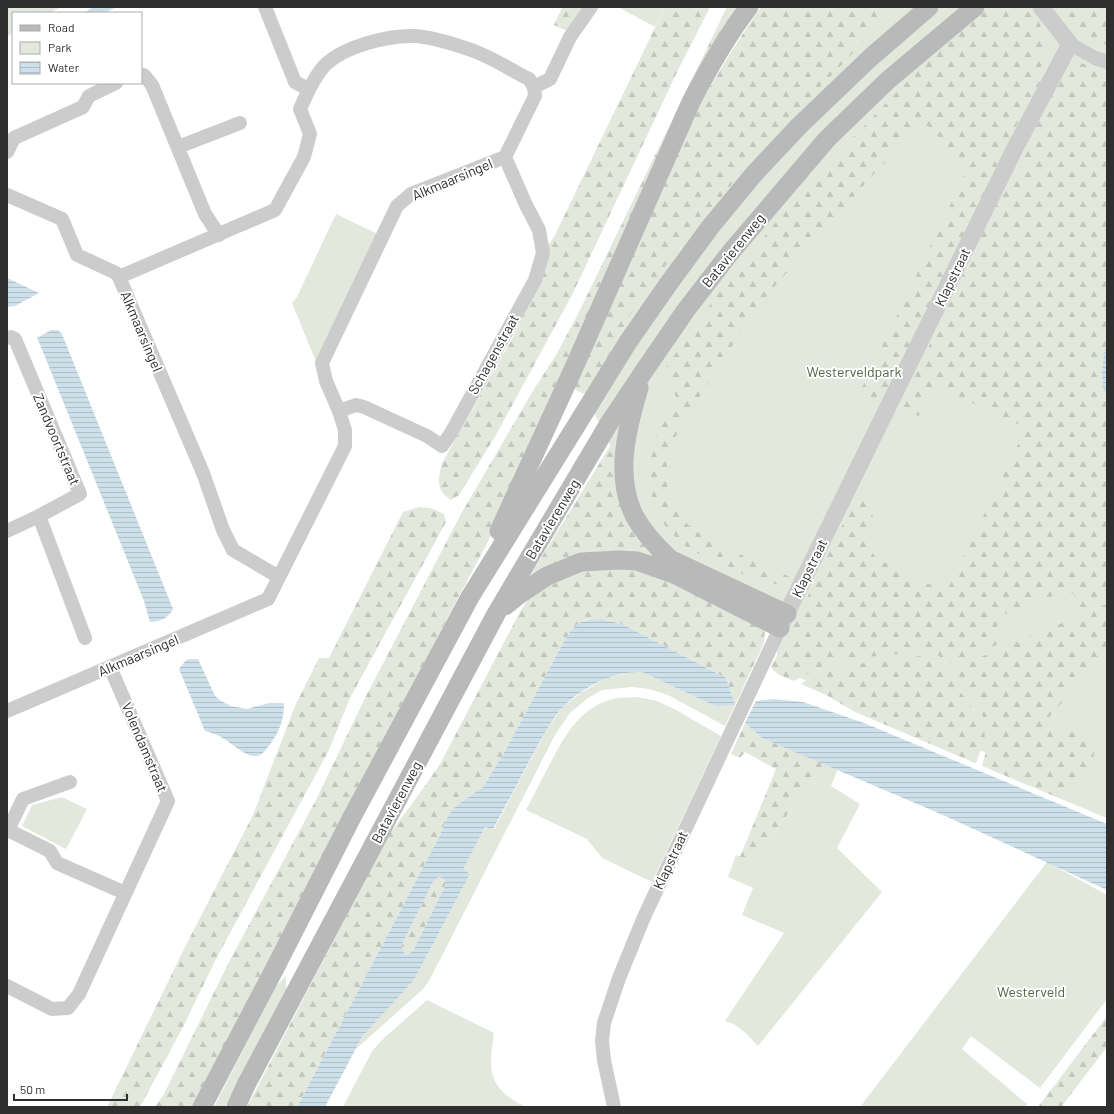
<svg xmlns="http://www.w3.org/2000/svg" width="1114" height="1114" viewBox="0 0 1114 1114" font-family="Barlow,sans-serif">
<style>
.green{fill:#e3e8dc}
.forest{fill:url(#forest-firs)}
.water{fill:url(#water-rules);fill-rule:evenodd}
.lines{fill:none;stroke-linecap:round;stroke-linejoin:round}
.minor{stroke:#ccc;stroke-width:14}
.tertiary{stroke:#ccc;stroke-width:17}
.secondary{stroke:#b9b9b9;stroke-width:19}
.labels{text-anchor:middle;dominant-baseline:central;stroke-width:4;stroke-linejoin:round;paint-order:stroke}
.street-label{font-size:14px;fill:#2f2f2f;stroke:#fff}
.park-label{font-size:14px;fill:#556741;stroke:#fff}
</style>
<defs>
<pattern id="forest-firs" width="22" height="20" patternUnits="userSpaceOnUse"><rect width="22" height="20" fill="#e3e8dc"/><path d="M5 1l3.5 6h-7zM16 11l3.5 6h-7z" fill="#c3c7bd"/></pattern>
<pattern id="water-rules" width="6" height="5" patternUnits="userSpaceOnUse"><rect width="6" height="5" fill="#cde0e9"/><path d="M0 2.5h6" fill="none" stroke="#b0c0c8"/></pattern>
</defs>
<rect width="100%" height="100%" fill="#fff"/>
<g class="green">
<polygon points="7,7 57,7 46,13 13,13 13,33 7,36"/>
<polygon points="618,7 665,7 655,27"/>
<polygon points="768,7 1107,7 1107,818 1061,799 1076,784 1026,769 777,669 777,619 669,569 576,375"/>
<polygon points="336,214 380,235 317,364 292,303 297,297"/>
<polygon points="631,672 642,672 717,707 735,705 725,726 668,695 649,689 632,687 602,690 588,698 570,713 555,735 429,981 423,989 356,1049 362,1037 414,980 470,874 462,870 485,827 494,829 547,729 563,707 582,692 607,678"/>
<path d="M637,697L657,701L676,710L721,736L652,882L602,858L587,839L526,810C535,793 544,775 553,758C568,730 584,704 618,698C624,697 631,698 637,697Z"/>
<path d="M824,763L838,769L831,786L860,804L837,848L882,892L758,1046C747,1035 740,1025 725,1021L784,933L742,915L753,888L728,877L736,855L754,862Z"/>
<polygon points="62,797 87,809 66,849 22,826 32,805"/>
<polygon points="1047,862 1107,895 1107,999 1040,1088 971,1036 962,1049 1027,1104 1025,1107 860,1107"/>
<polygon points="286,976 286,989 225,1107 214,1107 276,986"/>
<path d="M427,1000L494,1033C493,1042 491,1052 491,1061C490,1085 507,1099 527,1107H343L372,1051L384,1038Z"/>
</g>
<g class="forest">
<polygon points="30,7 60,7 50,13 30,13"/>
<polygon points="561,7 583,7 567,31 554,25 562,8"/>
<path d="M665,7H710L677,72L572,295L496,435L459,495L451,500C435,490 438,479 442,463L512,339L530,303L546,248L554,237Z"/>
<polygon points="727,7 744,7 523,475 448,617 198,1107 155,1107 164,1094 231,958 316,800 365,698 461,514 531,394 556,355 578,314"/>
<path d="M761,7H900L884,20L757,154L677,250L634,308L600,371L584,394L571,387L693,117C714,79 736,43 761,7Z"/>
<path d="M990,7H1029C1043,24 1051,47 1041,67L1047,70L1015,128L882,405L863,396L860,392L969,166L946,145L928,126L922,125L870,178L768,294L734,343L680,427L668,453L666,481L671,502L688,525L711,541L790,577L786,584C763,586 743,574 723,564C712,559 700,555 689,549C681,543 674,535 667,528C636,488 651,435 676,397L664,370L717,295L788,207L834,157L920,68L963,27Z"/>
<polygon points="1056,7 1107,7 1107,45 1090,37"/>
<path d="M1081,63L1107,71V343L1102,362L1104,391L1107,393V598L1077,611L1076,600L1073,593L1063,591L1027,607L998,616L997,632L999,644L949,663L929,649H925L902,654L865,657L841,661L817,668L794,681C785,677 775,675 771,666L787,639L856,497L868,501C871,508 873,514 873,522C873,537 865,546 877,559L940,589H948L1026,428L934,385L919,416L899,409L1011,174L1021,165L1024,144L1061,75L1070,65Z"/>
<polygon points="620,430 618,461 660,558 648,558 525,584"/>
<polygon points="419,507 431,508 444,514 446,522 350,698 329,750 217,957 184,1025 140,1107 107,1107 185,947 253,815 295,706 319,658 329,658 403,512"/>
<polygon points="643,566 765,628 764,643 735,705 726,678 622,624 601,619 585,620 574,627 564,641 504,753 483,787 457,805 449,814 440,835 297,1107 247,1107 388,836 425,786 440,764 520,612 532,593 570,572"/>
<path d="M1107,604V651L1049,717L1055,729L1071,726L1087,739L1095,749L1092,764L1085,775L1061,799L982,766C985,753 991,740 988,727C984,712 957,684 959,672C961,665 970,662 976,659Z"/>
<path d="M925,655L942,667L979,717L984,730L985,737L977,761L975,763L855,712L826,695L801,684C839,660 883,663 925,655Z"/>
<polygon points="745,723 762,738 824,763 754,862 740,857 776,769 745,752 740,758 731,754"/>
<polygon points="438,877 443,878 446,884 413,951 408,955 402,952 402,944 433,882"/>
<polygon points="1107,1016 1107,1047 1061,1107 1038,1107"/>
</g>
<g class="water">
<polygon points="93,7 116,7 105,13 84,13"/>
<polygon points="7,278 39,293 15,306 7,307"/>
<path d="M51,330H58L62,334L173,609C169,618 159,622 150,622L144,601L41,347L37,338Z"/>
<path d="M1107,343V393L1104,391C1100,374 1103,359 1107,343Z"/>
<path d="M601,619L622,624L726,678L735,705L717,707L642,672C613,671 583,687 563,707C550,721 541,740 532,756C519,781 506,805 493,829L485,827L463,869L470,874L414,980L362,1037L325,1107H297L440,835L449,814L457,805L483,787L504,753L564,641C576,623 578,620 601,619ZM438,877L443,878L446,884L413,951L407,955L402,951V944L433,882Z"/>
<path d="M192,659H198L215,696L221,701L231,706L247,709L269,703H284C284,720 280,730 271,743C267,748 263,755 257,756C245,758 229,740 217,735C213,733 209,732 205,731L179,669L186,660Z"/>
<polygon points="774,699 803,702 864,723 1107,824 1107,890 943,815 762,738 745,723 756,701"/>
</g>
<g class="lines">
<g class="minor">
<polyline points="265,7 295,82 308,89"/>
<polyline points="1070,44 1095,58 1107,62"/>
<polyline points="141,76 144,75 152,85 205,214 219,235"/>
<polyline points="534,87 550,79 570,37 591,7"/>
<polyline points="178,147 240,123"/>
<polyline points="7,152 14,138 83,107 89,96 116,83"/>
<polyline points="7,195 62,219 77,255 116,273 119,277"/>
<polyline points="7,338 11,337 15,339 80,494 39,516 85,638"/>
<polyline points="339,411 356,405 364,407 427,436 442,446 451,433 535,280 543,253 539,230 526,205 505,157"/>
<polyline points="7,531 39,516"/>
<path d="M7,711L268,599L345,446V430L339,411L326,381L322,363L397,206L411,194L505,157L535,96L534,87L529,79C511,70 493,58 474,51C457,45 432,37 415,36C388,35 346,46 326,64C315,75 306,95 300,109L310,134L304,157L275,210L119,277L203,473L223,530L233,550L279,577"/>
<polyline points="70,782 23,799 8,830 50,851 57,863 125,893"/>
<polyline points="7,986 52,1009 68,1008 79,994 168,801 110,667"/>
<polyline points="614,1107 604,1060 602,1041 604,1023 619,978 644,917 780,628"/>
</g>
<polyline class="tertiary" points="781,625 1016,146 1070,44 1041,7"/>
<g class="secondary">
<path d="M639,388C627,428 614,477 635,517C644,533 657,547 670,559L787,614"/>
<path d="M499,531L572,372L691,102C708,69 726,37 749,7"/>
<polyline points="505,606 520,594 547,576 581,562 619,560 637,561 674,574 780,628"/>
<polyline points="202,1107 274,970 352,817 470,597 628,342 669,283 711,226 754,174 799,126 870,58 929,7"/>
<polyline points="236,1107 246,1085 496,614 608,425 644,371 686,310 730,253 827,139 887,81 975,7"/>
</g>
</g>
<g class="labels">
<g class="street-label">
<text transform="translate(452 179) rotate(-23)">Alkmaarsingel</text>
<text transform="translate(733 250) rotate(-51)">Batavierenweg</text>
<text transform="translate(952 277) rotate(-64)">Klapstraat</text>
<text transform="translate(142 331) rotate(67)">Alkmaarsingel</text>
<text transform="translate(493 354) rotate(-61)">Schagenstraat</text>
<text transform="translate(57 439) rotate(67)">Zandvoortstraat</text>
<text transform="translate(552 519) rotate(-59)">Batavierenweg</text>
<text transform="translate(809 568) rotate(-64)">Klapstraat</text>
<text transform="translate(138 655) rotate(-23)">Alkmaarsingel</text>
<text transform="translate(145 747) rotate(67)">Volendamstraat</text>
<text transform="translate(396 802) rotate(-62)">Batavierenweg</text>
<text transform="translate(670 860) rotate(-65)">Klapstraat</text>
</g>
<g class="park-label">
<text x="854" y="371">Westerveldpark</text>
<text x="1031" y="991">Westerveld</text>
</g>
</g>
<rect width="1114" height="1114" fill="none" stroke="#2f2f2f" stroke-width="16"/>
<rect x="12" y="12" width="130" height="72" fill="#ffffff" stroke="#acacac"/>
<rect x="20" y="25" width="20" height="6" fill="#b9b9b9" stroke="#acacac"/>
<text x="48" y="32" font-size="12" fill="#2f2f2f">Road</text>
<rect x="20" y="42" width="20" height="12" fill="#e3e8dc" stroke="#acacac"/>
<text x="48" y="52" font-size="12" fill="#2f2f2f">Park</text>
<rect x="20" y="62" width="20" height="12" fill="url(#water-rules)" stroke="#acacac"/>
<text x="48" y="72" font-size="12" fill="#2f2f2f">Water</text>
<path d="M14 1094v6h113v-6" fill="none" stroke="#2f2f2f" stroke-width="2"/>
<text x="20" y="1094" font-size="12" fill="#2f2f2f" stroke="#ffffff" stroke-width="3" paint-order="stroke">50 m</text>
</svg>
